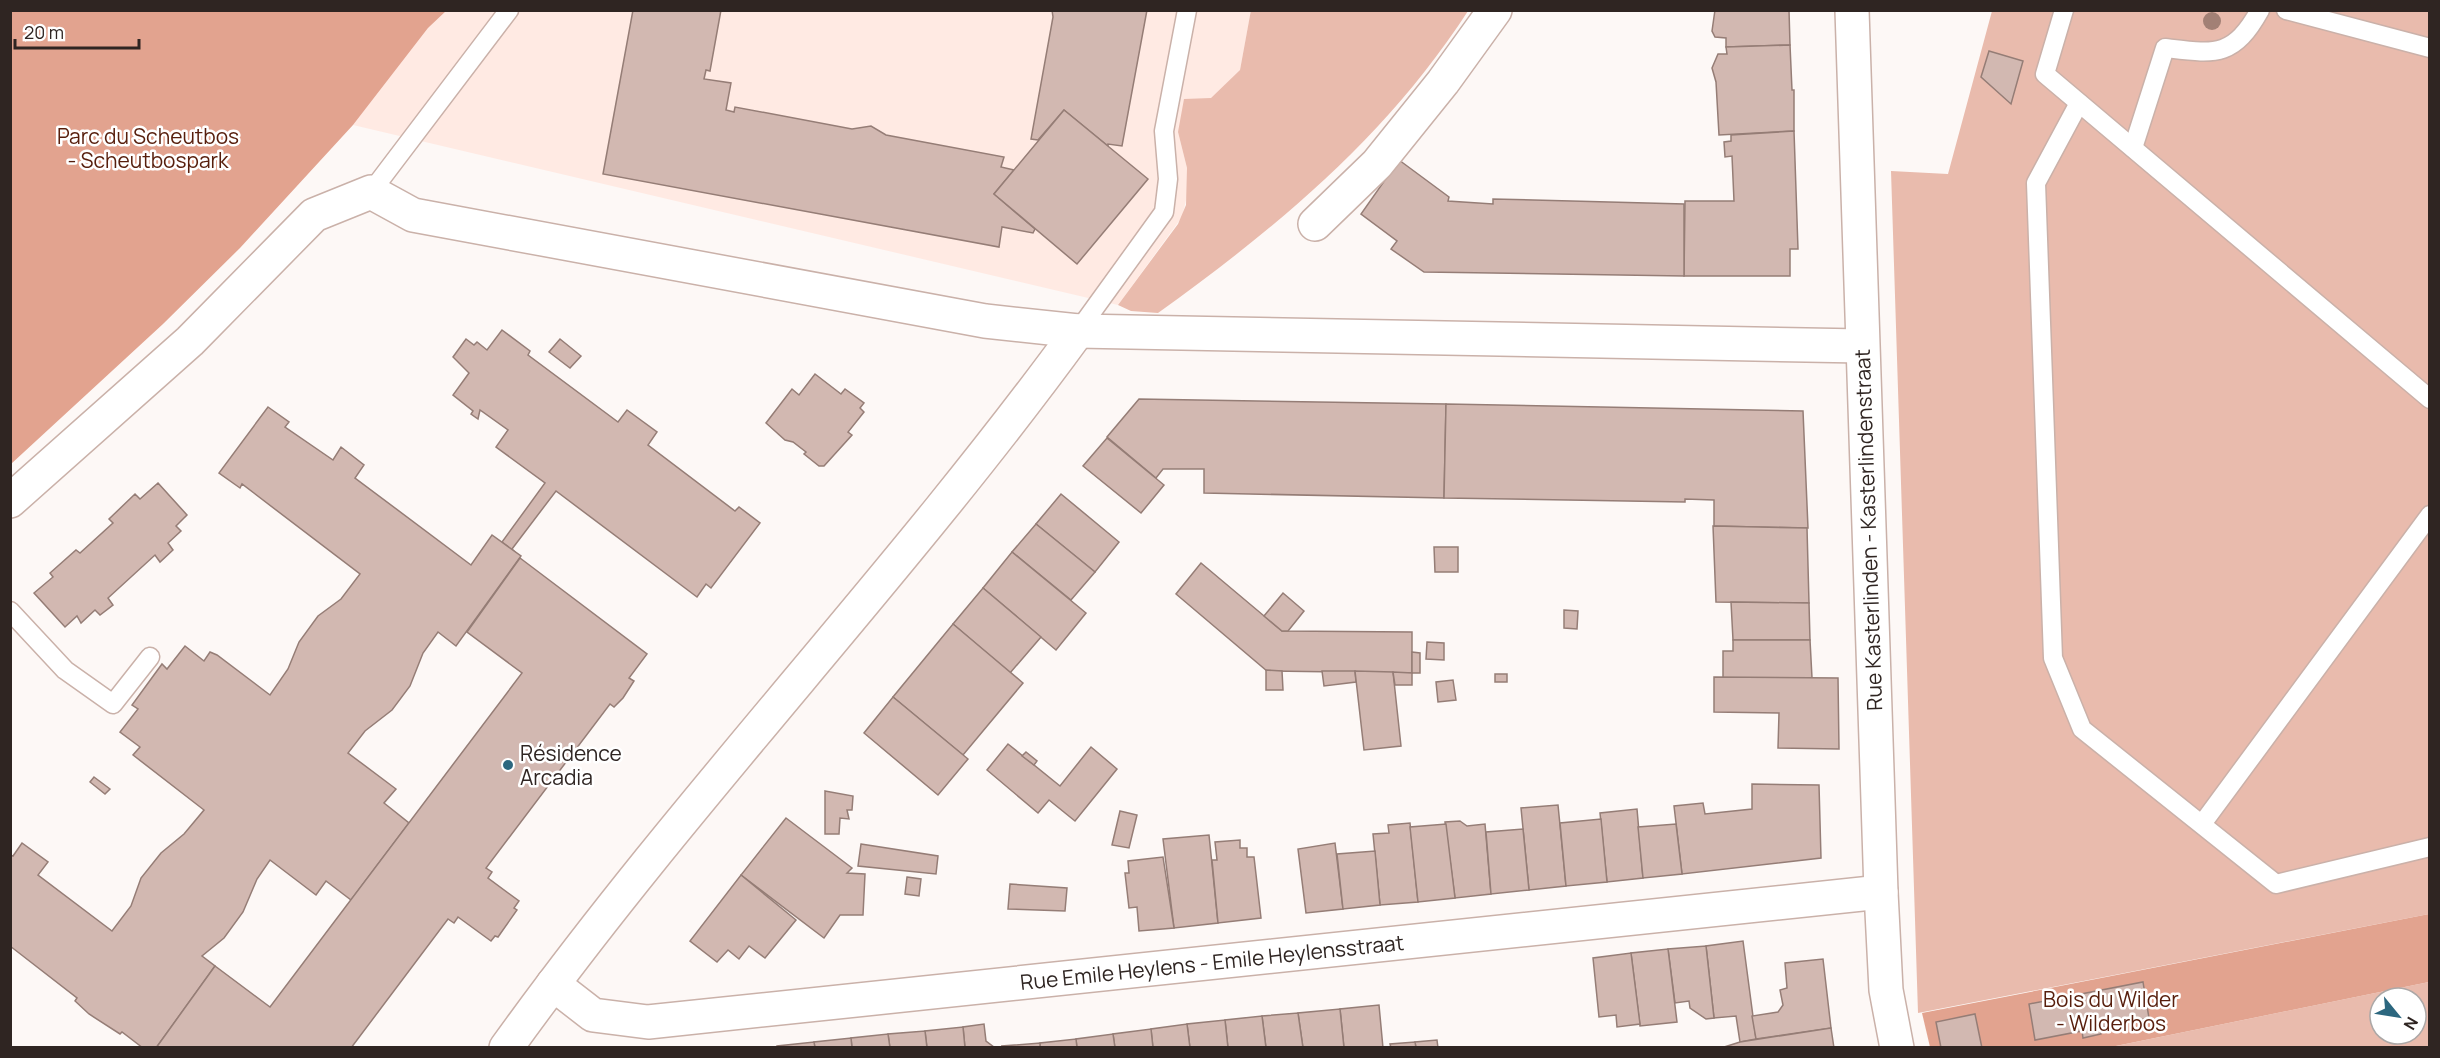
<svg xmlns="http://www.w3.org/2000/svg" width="2440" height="1058" viewBox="0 0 2440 1058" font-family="Manrope,sans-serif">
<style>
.built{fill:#ffeae3}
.green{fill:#e9bbad;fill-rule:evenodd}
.forest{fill:#e2a38f}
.building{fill:#d2b8b1;stroke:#957d76;stroke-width:1.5}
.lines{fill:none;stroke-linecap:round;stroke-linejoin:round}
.lane-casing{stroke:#cab1a9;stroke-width:21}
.street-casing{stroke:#cab1a9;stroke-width:36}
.lane{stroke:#fff;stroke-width:18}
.street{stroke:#fff;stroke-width:33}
.tree{fill:#a28075}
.poi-dot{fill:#2c677f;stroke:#fff;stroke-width:2}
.labels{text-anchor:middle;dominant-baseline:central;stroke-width:5;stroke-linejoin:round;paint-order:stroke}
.park-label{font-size:21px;fill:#571e0c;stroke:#fff}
.street-label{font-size:21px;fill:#2f2522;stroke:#fff}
.poi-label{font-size:21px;fill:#2f2522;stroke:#fff;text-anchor:start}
</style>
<rect width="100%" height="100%" fill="#fdf8f6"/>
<polygon class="built" points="446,11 1251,11 1240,70 1178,132 1187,168 1188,192 1182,217 1118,305 353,125 428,28"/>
<g class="green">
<path d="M1251,10L1468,11C1387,136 1279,226 1158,313L1131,311L1118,305L1178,224L1186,205L1187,168L1178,132L1184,99L1211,98L1240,70Z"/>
<polygon points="1992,11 2429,11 2429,914 1918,1013 1891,171 1948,174"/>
<path d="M2429,982V1047L2116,1046ZM2380,998H2416V1034H2380Z"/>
</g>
<g class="forest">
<polygon points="11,10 446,11 428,28 353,125 240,248 163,324 11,464"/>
<polygon points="2429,914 2429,982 2111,1047 1930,1047 1922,1013"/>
</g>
<g class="building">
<polygon points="633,10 721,10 710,71 706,70 704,79 731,83 726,110 734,112 735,107 852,129 871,126 886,135 1004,157 1001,167 1014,170 994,194 1035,229 1033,233 1002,227 999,247 603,174"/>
<polygon points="1052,10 1147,10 1122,146 1108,144 1108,146 1064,110 1038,140 1031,139 1053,17"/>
<polygon points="1715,10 1789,10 1790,45 1726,47 1726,38 1715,37 1712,31"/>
<polygon points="1790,45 1792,90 1794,90 1794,131 1719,135 1716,82 1712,68 1718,54 1727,54 1726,47"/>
<polygon points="1989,51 2023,61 2011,104 1981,77"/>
<polygon points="1064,110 1148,179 1077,264 994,194"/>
<polygon points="1794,131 1798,249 1790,249 1790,276 1684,276 1685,201 1734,201 1732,156 1725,157 1724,142 1731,141 1731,135"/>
<polygon points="1399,160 1449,197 1448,201 1493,204 1493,199 1684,204 1684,276 1424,272 1391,249 1397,241 1361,214"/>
<polygon points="502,330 530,351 528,355 618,422 627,410 657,432 648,445 735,511 739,507 760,523 711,588 706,584 697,597 556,491 512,549 516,553 502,542 545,483 496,447 508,430 480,410 478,419 471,414 473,411 453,395 469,373 453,357 466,339 474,345 477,342 487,350"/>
<polygon points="560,339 581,356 570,368 549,352"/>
<polygon points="815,374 841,394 845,389 864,403 860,408 864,412 848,432 852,435 824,466 819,466 804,454 806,452 793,442 785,440 766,423 792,389 799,395"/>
<polygon points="1139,399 1446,404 1444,498 1204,493 1204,469 1163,469 1156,478 1107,437"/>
<polygon points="1446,404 1803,411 1808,528 1714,526 1714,500 1685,499 1685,502 1444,498"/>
<polygon points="268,407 289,422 285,427 333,460 341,447 364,465 355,478 471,565 492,535 521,556 456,646 438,632 423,653 410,686 392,710 365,731 348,753 396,789 384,803 409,823 351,900 326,881 316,895 270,860 257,879 243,912 224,938 202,956 215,966 156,1048 143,1048 122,1032 120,1034 89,1014 75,1001 77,998 10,946 10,855 13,856 22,843 48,862 38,875 112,931 131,906 141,878 161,853 184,834 204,810 133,755 140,747 120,732 138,709 132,705 162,664 167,669 185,646 204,661 210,652 217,655 270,695 288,669 299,642 318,616 341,599 360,574 242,484 240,488 219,473"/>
<polygon points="1107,438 1164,485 1141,513 1083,466"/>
<polygon points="158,483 187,515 176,526 181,531 168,543 173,550 160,562 155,555 108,598 113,605 100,615 95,610 81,623 77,616 65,627 34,593 53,577 50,573 76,550 80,553 113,523 109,519 135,494 140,499"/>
<polygon points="1061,494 1119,542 1095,572 1036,524"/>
<polygon points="1036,524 1095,572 1071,600 1012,552"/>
<polygon points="1713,526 1807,528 1809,603 1716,602"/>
<polygon points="1434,547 1458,547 1458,572 1435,572"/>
<polygon points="1012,552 1086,613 1056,650 983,588"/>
<polygon points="520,558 647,654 629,678 634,681 623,698 614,707 610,704 486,868 492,872 488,878 519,901 514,908 517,910 498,937 495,936 491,941 458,917 454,923 448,919 351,1048 156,1048 215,966 270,1007 522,673 467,632"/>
<polygon points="1201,563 1282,631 1412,632 1412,673 1267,671 1176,594"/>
<polygon points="983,588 1041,637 1010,673 953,624"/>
<polygon points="1283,593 1304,611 1288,631 1282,631 1264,616"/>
<polygon points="1731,602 1809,603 1810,640 1733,640"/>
<polygon points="1564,610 1578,611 1577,629 1564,628"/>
<polygon points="953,624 1023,683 963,755 893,697"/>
<polygon points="1733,640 1810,640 1812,678 1723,679 1723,651 1733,651"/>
<polygon points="1427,642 1444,643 1444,660 1426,659"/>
<polygon points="1412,652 1420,653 1420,673 1412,673"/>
<polygon points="1266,670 1282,671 1283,690 1266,690"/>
<polygon points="1322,671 1355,671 1356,682 1324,686"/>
<polygon points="1355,671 1393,672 1401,746 1364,750"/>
<polygon points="1393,672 1412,673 1412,685 1395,685"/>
<rect x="1495" y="674" width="12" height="8"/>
<polygon points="1714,677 1838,678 1839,749 1778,748 1779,713 1714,712"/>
<polygon points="1453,680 1456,700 1438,702 1436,682"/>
<polygon points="893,697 968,759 938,795 864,733"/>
<polygon points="1008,744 1060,786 1091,747 1117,769 1075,821 1049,800 1038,813 987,770"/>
<polygon points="1026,752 1037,761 1034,765 1022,756"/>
<polygon points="94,777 110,789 105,794 90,782"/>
<polygon points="1752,784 1819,785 1821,858 1682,874 1674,806 1703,803 1705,814 1752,809"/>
<polygon points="825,791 853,796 852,810 847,810 849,819 840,818 839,834 825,834"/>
<polygon points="1558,805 1566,886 1529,890 1521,808"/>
<polygon points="1637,809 1643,878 1607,882 1600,813"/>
<polygon points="1120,811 1137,815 1129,848 1112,845"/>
<polygon points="786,818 852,868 847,873 865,874 863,915 840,915 824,938 741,875"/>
<polygon points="1601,819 1607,882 1566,886 1560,823"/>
<polygon points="1460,821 1467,826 1485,824 1491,894 1455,898 1445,822"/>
<polygon points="1410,823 1418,902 1380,905 1373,834 1389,833 1388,825"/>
<polygon points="1446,824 1455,898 1418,902 1410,827"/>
<polygon points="1676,824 1682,874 1643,878 1638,827"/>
<polygon points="1523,829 1529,890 1491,894 1486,832"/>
<polygon points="1209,835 1218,923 1174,928 1163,839"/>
<polygon points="1240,840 1240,848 1247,848 1247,857 1254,857 1261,918 1218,923 1212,860 1217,860 1215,842"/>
<polygon points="1335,843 1343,909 1306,913 1298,849"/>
<polygon points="861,844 938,856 936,874 858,866"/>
<polygon points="1375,851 1380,905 1343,909 1337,854"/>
<polygon points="1163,857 1174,928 1139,931 1137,907 1129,908 1125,873 1129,873 1128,861"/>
<polygon points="741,875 796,920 765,958 749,946 739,959 728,950 717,962 690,941"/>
<polygon points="907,877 921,879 919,896 905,894"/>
<polygon points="1010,884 1067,888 1065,911 1008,909"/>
<polygon points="1743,941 1756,1039 1740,1042 1736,1016 1714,1018 1706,946"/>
<polygon points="1706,946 1714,1018 1706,1019 1690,1008 1689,1001 1675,1003 1668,949"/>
<polygon points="1668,949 1677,1022 1640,1026 1631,953"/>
<polygon points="1631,953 1640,1024 1617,1027 1616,1015 1599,1017 1593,958"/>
<polygon points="1823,959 1831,1028 1756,1039 1752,1016 1778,1012 1783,1005 1780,990 1787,988 1785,963"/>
<polygon points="2143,982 2149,1018 2100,1028 2101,1034 2083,1038 2082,1031 2035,1040 2029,1004"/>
<polygon points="1379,1005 1383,1048 1344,1048 1340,1009"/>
<polygon points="1340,1009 1344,1048 1303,1048 1298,1013"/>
<polygon points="1298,1013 1303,1048 1266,1048 1262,1016"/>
<polygon points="1975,1014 1982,1048 1941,1048 1936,1022"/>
<polygon points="1262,1016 1266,1048 1228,1048 1225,1020"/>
<polygon points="1225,1020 1228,1048 1190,1048 1187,1024"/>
<polygon points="984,1024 986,1041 994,1047 1003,1048 965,1048 963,1027"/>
<polygon points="1187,1024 1190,1048 1153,1048 1151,1029"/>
<polygon points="963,1027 965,1048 927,1048 925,1031"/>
<polygon points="1831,1028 1834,1048 1721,1048 1740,1042"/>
<polygon points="1151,1029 1153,1048 1115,1048 1113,1034"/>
<polygon points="925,1031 927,1048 890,1048 888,1034"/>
<polygon points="888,1034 890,1048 852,1048 851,1038"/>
<polygon points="1113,1034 1115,1048 1077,1048 1076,1039"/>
<polygon points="851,1038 852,1048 815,1048 814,1042"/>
<polygon points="1076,1039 1077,1048 1040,1048 1040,1043"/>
<polygon points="1437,1040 1438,1048 1416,1048 1415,1042"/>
<polygon points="814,1042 815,1048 777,1048 777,1046"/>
<polygon points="1415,1042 1416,1048 1391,1048 1390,1044"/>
<polygon points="1040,1043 1040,1048 1003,1048 1002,1046"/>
</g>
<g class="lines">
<g class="lane-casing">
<g id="lane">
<polyline points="2064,10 2045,74 2430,399"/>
<polyline points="2286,10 2430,48"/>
<polyline points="2079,103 2036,183 2053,658 2082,729 2276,884 2430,847"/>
<path d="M2133,148L2165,48C2216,54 2233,58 2260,10"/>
<polyline points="371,192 509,10"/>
<polyline points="1078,331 1164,212 1168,179 1164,131 1187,10"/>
<polyline points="10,611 65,670 113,704 150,657"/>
<polyline points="2202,824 2430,515"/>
</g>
</g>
<g class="street-casing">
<g id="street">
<polyline points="1852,10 1881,892 1886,990 1897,1048"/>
<polyline points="1315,224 1377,164 1443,82 1495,10"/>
<polyline points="10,501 190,341 314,215 371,192 413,215 985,321 1078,331 1862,346"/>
<polyline points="553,984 593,1015 648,1022 1881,892"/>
<path d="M506,1048C685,799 898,578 1078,331"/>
</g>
</g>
<use href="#lane" class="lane"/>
<use href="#street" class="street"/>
</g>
<circle class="tree" cx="2212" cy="21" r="9"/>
<circle class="poi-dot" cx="508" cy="765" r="6"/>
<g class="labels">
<g class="park-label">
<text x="148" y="136">Parc du Scheutbos<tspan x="148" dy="24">- Scheutbospark</tspan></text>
<text x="2111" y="999">Bois du Wilder<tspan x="2111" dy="24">- Wilderbos</tspan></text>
</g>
<g class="street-label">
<text transform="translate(1868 530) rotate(-92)">Rue Kasterlinden - Kasterlindenstraat</text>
<text transform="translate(1212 962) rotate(-6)">Rue Emile Heylens - Emile Heylensstraat</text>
</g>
<g class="poi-label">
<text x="520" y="753">Résidence<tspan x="520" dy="24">Arcadia</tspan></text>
</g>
</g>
<rect width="2440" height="1058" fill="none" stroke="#2f2522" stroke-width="24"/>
<g transform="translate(2398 1016) rotate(120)"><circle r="28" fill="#ffffff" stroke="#aca8a7" stroke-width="1.5"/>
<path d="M0-4.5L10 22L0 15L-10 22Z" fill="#2c677f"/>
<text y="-9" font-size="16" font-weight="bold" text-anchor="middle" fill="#2f2522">N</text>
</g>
<path d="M15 39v9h124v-9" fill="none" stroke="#2f2522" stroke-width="3"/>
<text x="24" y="39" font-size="18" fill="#2f2522" stroke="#ffffff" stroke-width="4.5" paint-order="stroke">20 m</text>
</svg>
